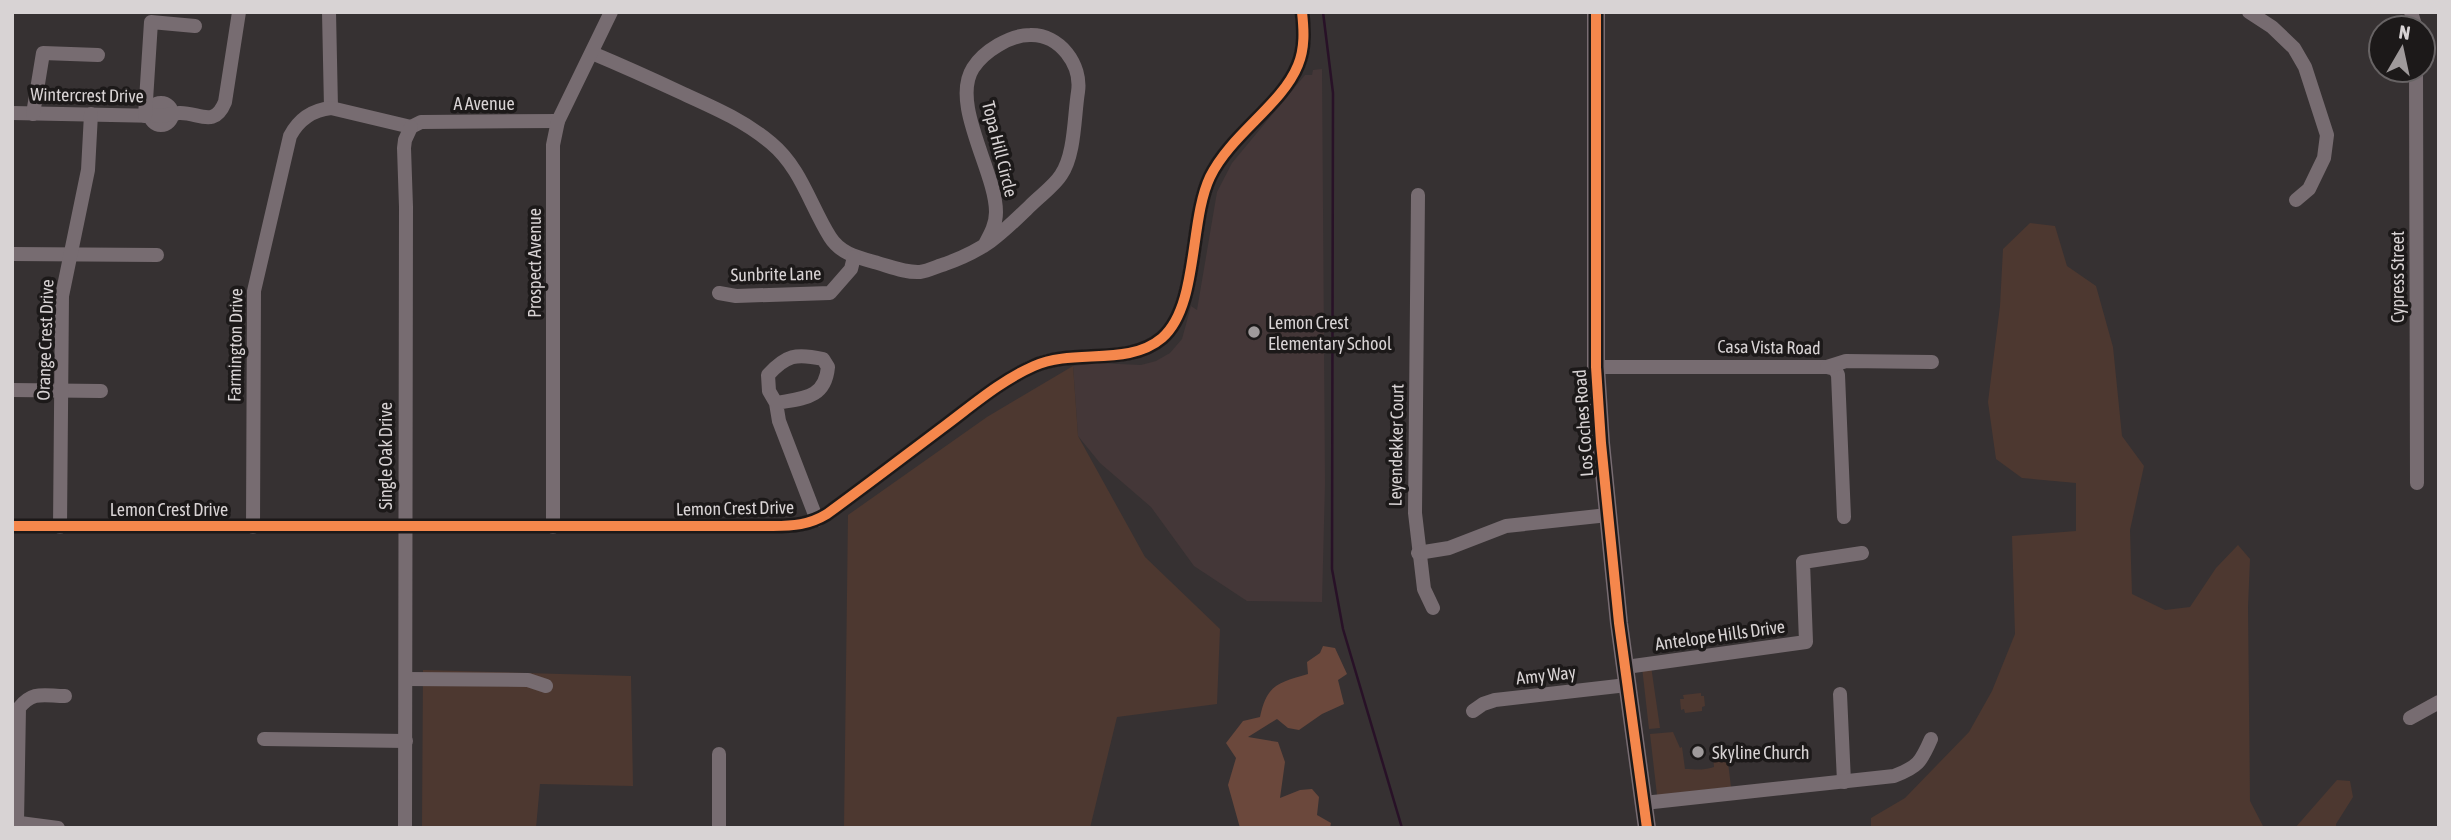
<svg xmlns="http://www.w3.org/2000/svg" width="2451" height="840" viewBox="0 0 2451 840" font-family="'Asap Condensed',sans-serif">
<style>
.built{fill:#443738}
.green{fill:#4d3830}
.forest{fill:#6b483c}
.lines{fill:none;stroke-linecap:round;stroke-linejoin:round}
.stream{stroke:#281127;stroke-width:2.5}
.minor{stroke:#776c71;stroke-width:14}
.major{stroke:#786c72;stroke-width:18}
.cycleway-casing{stroke:#1c1919;stroke-width:15}
.cycleway{stroke:#f5874c;stroke-width:10}
.poi-dot{fill:#9f9a9b;stroke:#1c1919;stroke-width:2.5}
.labels{text-anchor:middle;dominant-baseline:central;stroke-width:7;stroke-linejoin:round;paint-order:stroke}
.street-label{font-size:18px;fill:#d8d3d4;stroke:#1c1919}
.poi-label{font-size:18px;fill:#d8d3d4;stroke:#1c1919;text-anchor:start}
</style>
<rect width="100%" height="100%" fill="#363132"/>
<polygon class="built" points="1322,69 1325,484 1322,602 1247,601 1194,566 1151,507 1100,463 1078,436 1073,366 1097,363 1141,365 1156,361 1170,353 1182,339 1191,306 1197,310 1217,192 1232,163 1305,75 1312,75 1313,70"/>
<g class="green">
<polygon points="2030,223 2055,226 2067,266 2096,286 2113,347 2122,436 2144,466 2130,530 2132,594 2165,610 2190,607 2216,568 2238,545 2250,559 2248,607 2250,801 2264,828 1871,828 1871,818 1905,798 1969,732 1992,691 2015,634 2012,536 2076,531 2076,483 2022,478 1996,459 1988,402 2000,306 2003,249"/>
<polygon points="1073,366 1078,436 1145,557 1220,629 1217,704 1117,717 1090,828 844,828 848,515 987,417"/>
<polygon points="1651,666 1660,728 1649,729 1642,667"/>
<polygon points="423,670 631,676 633,786 540,784 536,828 422,828"/>
<polygon points="1701,693 1701,696 1704,696 1705,706 1702,707 1702,711 1685,713 1684,709 1681,710 1680,699 1684,699 1683,695"/>
<path d="M1673,732L1680,748L1682,747L1685,769C1696,769 1700,771 1714,767L1713,757L1724,744L1726,746L1731,787L1657,795L1650,734Z"/>
<polygon points="2337,780 2350,781 2353,797 2336,824 2336,828 2295,828"/>
</g>
<path class="forest" d="M1323,646L1335,648L1347,674L1338,680L1344,704L1322,714L1299,730L1288,728L1277,719L1248,737L1278,742L1285,762L1280,798L1300,790L1312,789L1319,797L1317,815L1331,823L1330,828H1240L1228,785L1236,758L1226,743L1243,721L1260,717C1267,684 1278,683 1308,674L1307,662L1320,653Z"/>
<g class="lines">
<polyline class="stream" points="1323,12 1333,93 1332,569 1343,629 1402,828"/>
<g class="minor">
<polyline points="329,12 331,108"/>
<polyline points="2249,12 2272,27 2294,48 2305,67 2327,135 2324,158 2309,189 2296,200"/>
<polyline points="2411,12 2416,28"/>
<path d="M592,53C623,66 654,80 684,94C715,108 745,121 771,143C801,168 810,205 830,237C840,253 856,257 874,262C889,266 905,273 920,272C928,271 938,266 945,264C987,249 1001,234 1031,205C1041,195 1054,186 1061,175C1075,155 1074,117 1078,92C1082,65 1060,34 1030,35C1010,35 984,51 973,68C950,104 996,172 996,212C996,225 990,235 984,246"/>
<polyline points="2416,70 2417,483"/>
<circle cx="161" cy="114" r="11"/>
<path d="M12,113L161,116C167,115 174,114 179,113C199,112 214,129 225,102L239,12"/>
<polyline points="33,114 43,53 98,55"/>
<polyline points="145,116 151,22 195,26"/>
<polyline points="411,127 421,122 558,121"/>
<polyline points="1418,195 1415,513 1424,589 1433,608"/>
<polyline points="12,254 157,255"/>
<polyline points="719,293 736,296 830,293 851,269 854,257"/>
<polyline points="1596,367 1827,367 1835,369 1838,375 1844,517"/>
<polyline points="1827,367 1846,361 1932,362"/>
<polyline points="12,390 101,391"/>
<path d="M776,403C803,398 825,399 828,367L823,359C796,353 786,355 768,375L769,391L776,403L779,421L817,520"/>
<path d="M12,526H773C793,526 809,525 827,514C867,485 906,455 946,425C974,404 1002,380 1034,366C1074,348 1128,367 1162,338C1199,306 1189,221 1210,177C1231,134 1282,105 1298,65C1305,48 1304,30 1302,12"/>
<polyline points="60,527 62,296 88,170 91,114"/>
<path d="M253,527L254,291L290,136C299,119 312,110 331,108L411,127"/>
<polyline points="553,527 553,145 558,121 611,12"/>
<polyline points="1418,553 1449,548 1506,526 1608,515"/>
<polyline points="1626,667 1806,642 1803,562 1862,553"/>
<polyline points="406,679 528,680 546,686"/>
<polyline points="1840,694 1844,782"/>
<polyline points="1473,711 1483,704 1495,700 1627,685"/>
<polyline points="2410,718 2439,702"/>
<polyline points="264,739 406,741"/>
<path d="M1644,803L1894,776C1918,767 1921,762 1931,739"/>
<polyline points="12,822 58,828"/>
<path d="M17,822L19,708C33,690 45,696 65,696"/>
<polyline points="405,828 406,207 404,148 405,140 411,127"/>
<polyline points="719,828 719,754"/>
</g>
<polyline class="major" points="1596,12 1596,367 1601,443 1619,623 1647,828"/>
<g class="cycleway-casing">
<g id="cycleway">
<polyline points="1596,12 1596,367 1601,443 1619,623 1647,828"/>
<path d="M12,526H773C793,526 809,525 827,514C867,485 906,455 946,425C974,404 1002,380 1034,366C1074,348 1128,367 1162,338C1199,306 1189,221 1210,177C1231,134 1282,105 1298,65C1305,48 1304,30 1302,12"/>
</g>
</g>
<use href="#cycleway" class="cycleway"/>
</g>
<g class="poi-dot">
<circle cx="1254" cy="332" r="7"/>
<circle cx="1698" cy="752" r="7"/>
</g>
<g class="labels">
<g class="street-label">
<text transform="translate(87 95) rotate(1)">Wintercrest Drive</text>
<text x="484" y="103">A Avenue</text>
<text transform="translate(1000 149) rotate(76)">Topa Hill Circle</text>
<text transform="translate(534 263) rotate(-90)">Prospect Avenue</text>
<text transform="translate(776 274) rotate(-1)">Sunbrite Lane</text>
<text transform="translate(2397 277) rotate(-90)">Cypress Street</text>
<text transform="translate(45 340) rotate(-88)">Orange Crest Drive</text>
<text transform="translate(235 345) rotate(-89)">Farmington Drive</text>
<text transform="translate(1769 347) rotate(1)">Casa Vista Road</text>
<text transform="translate(1583 423) rotate(-94)">Los Coches Road</text>
<text transform="translate(1396 445) rotate(-89)">Leyendekker Court</text>
<text transform="translate(385 456) rotate(-90)">Single Oak Drive</text>
<text transform="translate(735 508) rotate(-1)">Lemon Crest Drive</text>
<text x="169" y="509">Lemon Crest Drive</text>
<text transform="translate(1720 635) rotate(-8)">Antelope Hills Drive</text>
<text transform="translate(1546 675) rotate(-6)">Amy Way</text>
</g>
<g class="poi-label">
<text x="1268" y="322">Lemon Crest<tspan x="1268" dy="21">Elementary School</tspan></text>
<text x="1712" y="752">Skyline Church</text>
</g>
</g>
<rect width="2451" height="840" fill="none" stroke="#d8d3d4" stroke-width="28"/>
<g transform="translate(2402 49) rotate(9)"><circle r="33" fill="#1c1919" stroke="#676364" stroke-width="2"/>
<path d="M0-5L12 26L0 18L-12 26Z" fill="#9f9a9b"/>
<text y="-10" font-size="19" font-weight="bold" text-anchor="middle" fill="#d8d3d4">N</text>
</g>
</svg>
